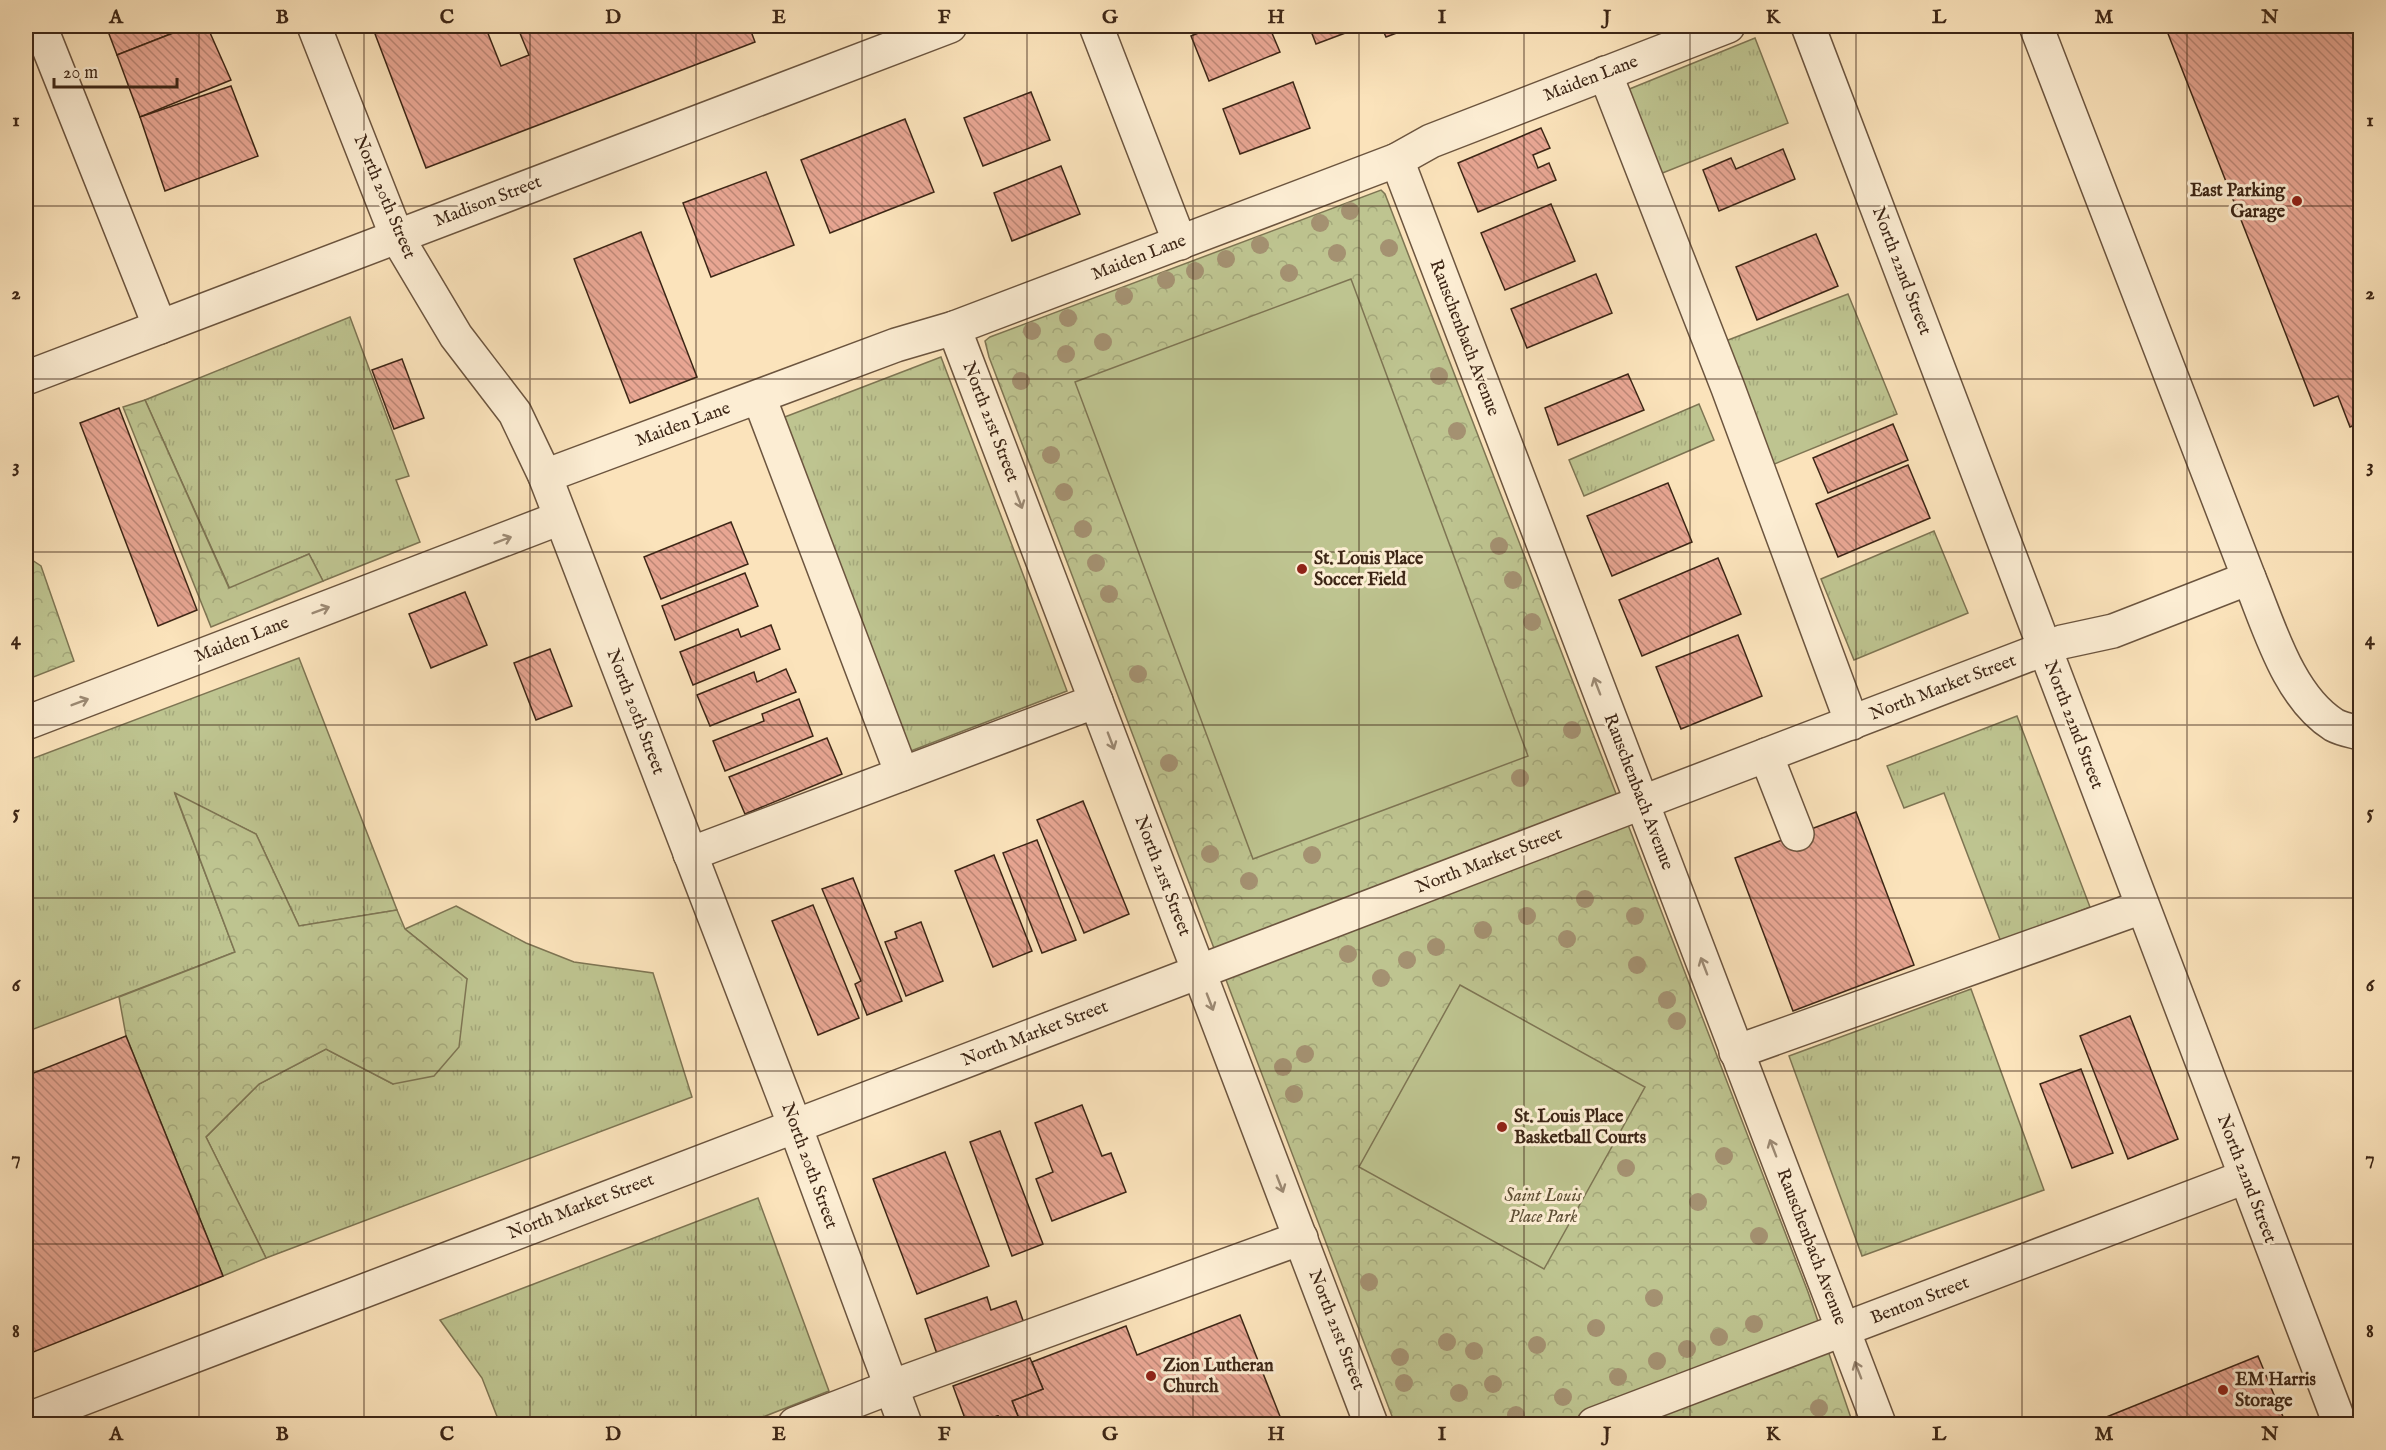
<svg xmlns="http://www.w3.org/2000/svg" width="2386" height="1450" viewBox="0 0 2386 1450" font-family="'IM FELL English',serif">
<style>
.grass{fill:url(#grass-tufts);stroke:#7e7553;stroke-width:1.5}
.forest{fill:url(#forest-crowns);stroke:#7e7553;stroke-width:1.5}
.pitch{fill:#bec490;stroke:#7e7553;stroke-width:1.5}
.building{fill:url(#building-back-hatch);stroke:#3d2616;stroke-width:1.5}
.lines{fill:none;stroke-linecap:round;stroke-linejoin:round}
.minor-casing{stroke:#6c553f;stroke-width:36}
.minor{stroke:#fcedd3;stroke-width:33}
.tree{fill:#a49171}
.oneway{stroke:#9c8a74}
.grid{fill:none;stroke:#3d2616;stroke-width:1.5;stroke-opacity:0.55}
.poi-dot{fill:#8f2418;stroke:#fcedd3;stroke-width:2}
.labels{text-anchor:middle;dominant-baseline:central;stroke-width:6;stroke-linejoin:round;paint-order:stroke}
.street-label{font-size:18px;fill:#3d2616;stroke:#fcedd3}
.poi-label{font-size:18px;font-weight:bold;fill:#3d2616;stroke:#fcedd3;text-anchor:start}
.park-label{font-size:18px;font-style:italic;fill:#5d4e34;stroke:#fcedd3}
.neatline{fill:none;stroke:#3d2616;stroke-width:2}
.grid-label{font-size:20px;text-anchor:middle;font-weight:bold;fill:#3d2616}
</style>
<defs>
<pattern id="grass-tufts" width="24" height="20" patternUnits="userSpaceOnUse" patternTransform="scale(1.5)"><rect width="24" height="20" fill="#bec490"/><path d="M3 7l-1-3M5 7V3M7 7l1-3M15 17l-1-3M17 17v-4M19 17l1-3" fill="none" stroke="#a4a87b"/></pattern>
<pattern id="forest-crowns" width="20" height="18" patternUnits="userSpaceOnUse" patternTransform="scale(1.5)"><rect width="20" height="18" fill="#bec490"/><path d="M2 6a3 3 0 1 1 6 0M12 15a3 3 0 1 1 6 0" fill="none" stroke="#a4a87b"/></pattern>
<pattern id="building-back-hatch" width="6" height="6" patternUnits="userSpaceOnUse" patternTransform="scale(1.5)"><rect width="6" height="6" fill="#e8a693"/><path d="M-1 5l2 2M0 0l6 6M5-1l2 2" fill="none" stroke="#bd8777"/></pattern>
</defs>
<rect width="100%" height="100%" fill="#fbe3bb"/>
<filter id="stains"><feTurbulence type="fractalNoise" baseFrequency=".00333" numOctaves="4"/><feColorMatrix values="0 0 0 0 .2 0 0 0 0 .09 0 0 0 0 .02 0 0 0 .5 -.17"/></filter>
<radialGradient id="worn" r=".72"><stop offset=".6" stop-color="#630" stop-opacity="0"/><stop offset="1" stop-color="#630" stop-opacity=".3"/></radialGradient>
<g class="grass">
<polygon points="1755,38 1788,123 1660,174 1627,90"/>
<polygon points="1848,294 1897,414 1772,465 1723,342"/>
<polygon points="350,317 409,476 396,480 420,542 323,581 309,554 230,589 145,400"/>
<polygon points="941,357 1067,691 903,754 777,420"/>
<polygon points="1699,404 1714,440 1584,496 1569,460"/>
<polygon points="1934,531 1968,613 1854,660 1821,579"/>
<polygon points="299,658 397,910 299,926 256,834 175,794 235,952 26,1032 26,761"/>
<polygon points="2017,716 2090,907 2001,942 1944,793 1904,808 1887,766"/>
<polygon points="456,906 526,943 574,962 653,973 692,1097 266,1258 206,1137 259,1084 326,1049 393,1084 467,979 405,929"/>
<polygon points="1971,989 2044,1190 1862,1256 1789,1056"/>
<polygon points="758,1198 829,1391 745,1424 500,1424 482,1378 440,1320"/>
</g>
<g class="forest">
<polygon points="1381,190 1385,194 1808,1292 1853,1424 1395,1424 989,357 985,341 990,337"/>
<polygon points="145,400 229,588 309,554 323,581 211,627 123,407"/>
<polygon points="26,556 41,566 74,661 26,680"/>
<polygon points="175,793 256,834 299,926 397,910 405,929 467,979 459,1047 434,1076 393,1084 326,1049 259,1084 206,1137 266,1258 223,1276 126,1036 119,997 235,952"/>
</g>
<g class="pitch">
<polygon points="1351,279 1528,756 1253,859 1075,382"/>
<polygon points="1460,985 1645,1087 1544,1269 1359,1167"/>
</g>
<g class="building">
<polygon points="106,26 191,26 117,55"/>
<polygon points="191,26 207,26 231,80 140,117 117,55"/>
<polygon points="372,26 485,26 501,66 529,55 517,26 749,26 755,42 426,168"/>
<polygon points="1216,26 1269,26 1280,52 1209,81 1191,36"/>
<polygon points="1309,26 1364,26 1316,44"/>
<polygon points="1381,26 1415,26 1386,37"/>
<polygon points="2165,26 2360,26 2360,423 2350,427 2338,396 2314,406"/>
<polygon points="1293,82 1310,128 1240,154 1223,109"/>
<polygon points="231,86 258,156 165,191 140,117"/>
<polygon points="1031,92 1050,140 983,166 964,118"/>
<polygon points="905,119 934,192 830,233 801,160"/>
<polygon points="1541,128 1550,148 1533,155 1538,168 1549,163 1556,180 1478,212 1458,163"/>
<polygon points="1783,149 1795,179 1719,211 1703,170 1731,158 1736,169"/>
<polygon points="1061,166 1080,214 1012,241 994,193"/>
<polygon points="766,172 794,245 711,277 683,203"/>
<polygon points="1551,204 1575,261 1505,290 1481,233"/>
<polygon points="641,232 697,377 630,403 574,259"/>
<polygon points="1816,234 1838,286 1757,320 1736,267"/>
<polygon points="1596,274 1612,313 1527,348 1511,309"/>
<polygon points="402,359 424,418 394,429 372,370"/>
<polygon points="1628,374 1644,410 1558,445 1545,408"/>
<polygon points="119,408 197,610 158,626 80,423"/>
<polygon points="1893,424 1908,460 1828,493 1813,458"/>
<polygon points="1908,465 1930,518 1838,557 1816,504"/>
<polygon points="1668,483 1692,542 1612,576 1587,516"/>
<polygon points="731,522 748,564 661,599 644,557"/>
<polygon points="1718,558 1741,614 1642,656 1619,600"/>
<polygon points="745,573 758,606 675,640 662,606"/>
<polygon points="465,592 487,645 431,668 409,614"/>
<polygon points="771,625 780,649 693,685 680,652 738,629 741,637"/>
<polygon points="1738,635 1762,696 1681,729 1656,667"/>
<polygon points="550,649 572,706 536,720 514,663"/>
<polygon points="786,669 796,692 710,726 697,695 754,672 757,682"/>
<polygon points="799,699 813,736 725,771 713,741 764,721 762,714"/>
<polygon points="827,738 842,774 745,814 729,777"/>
<polygon points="1083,801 1129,914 1084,933 1037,820"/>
<polygon points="1856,812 1914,965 1793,1011 1735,858"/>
<polygon points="1037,840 1076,940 1042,953 1003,853"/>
<polygon points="994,855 1032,951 993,967 955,871"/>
<polygon points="853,878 902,1001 867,1015 855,984 861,981 822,889"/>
<polygon points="813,905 859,1018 818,1035 772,921"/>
<polygon points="921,922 943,981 906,996 885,942 897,938 895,932"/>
<polygon points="2130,1016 2178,1139 2128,1159 2080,1036"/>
<polygon points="126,1036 223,1276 26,1355 26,1207 33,1204 26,1186 26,1076"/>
<polygon points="2081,1069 2113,1153 2072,1168 2040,1084"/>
<polygon points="1082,1105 1102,1156 1111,1153 1126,1192 1052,1221 1036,1179 1053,1172 1035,1123"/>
<polygon points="1000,1131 1043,1244 1012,1256 970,1142"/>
<polygon points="945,1152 989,1266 917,1294 873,1179"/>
<polygon points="987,1297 991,1310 1016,1301 1024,1323 937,1354 925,1319"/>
<polygon points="1240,1315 1283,1424 1021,1424 1012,1401 1043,1389 1032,1362 1126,1326 1137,1355"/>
<polygon points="2258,1356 2286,1424 2089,1424"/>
<polygon points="1030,1358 1043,1389 1012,1401 1021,1424 1001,1424 998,1416 967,1424 953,1386"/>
<polygon points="998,1416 1001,1424 973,1424"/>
</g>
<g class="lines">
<g class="minor-casing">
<g id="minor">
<polyline points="40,26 160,327"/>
<polyline points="314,26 397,237 456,336 515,413 545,476 795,1126 905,1424"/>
<polyline points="1096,26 1180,243"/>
<polyline points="1808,26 2340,1424"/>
<path d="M2036,26L2249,578C2269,626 2288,696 2334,725C2341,729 2352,731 2360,733"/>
<polyline points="1605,73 1728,388 1852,723"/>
<polyline points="1397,160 1879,1424"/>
<polyline points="954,328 1371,1424"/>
<polyline points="26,378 950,26"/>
<polyline points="759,397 902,774"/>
<polyline points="545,476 896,345 954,328 1397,160 1431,141 1728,26"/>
<polyline points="26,723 560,518"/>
<polyline points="1766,755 1797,834"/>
<polyline points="690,854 1096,701"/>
<polyline points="1736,1052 2142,907"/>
<polyline points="26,1420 2062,642 2113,631 2249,578"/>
<polyline points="795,1424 891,1387 1301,1238"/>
<polyline points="1594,1424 2245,1177"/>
</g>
</g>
<use href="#minor" class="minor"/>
</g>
<g class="tree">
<circle cx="1350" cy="211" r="9"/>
<circle cx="1320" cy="223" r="9"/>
<circle cx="1260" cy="245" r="9"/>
<circle cx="1389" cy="248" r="9"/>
<circle cx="1337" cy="253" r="9"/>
<circle cx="1226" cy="259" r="9"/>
<circle cx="1195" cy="271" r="9"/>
<circle cx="1289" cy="273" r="9"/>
<circle cx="1166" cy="280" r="9"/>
<circle cx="1124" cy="296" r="9"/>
<circle cx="1068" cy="318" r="9"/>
<circle cx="1032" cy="331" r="9"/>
<circle cx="1103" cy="342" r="9"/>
<circle cx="1066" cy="354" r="9"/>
<circle cx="1439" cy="376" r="9"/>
<circle cx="1021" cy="381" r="9"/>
<circle cx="1457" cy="431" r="9"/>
<circle cx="1051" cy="455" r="9"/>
<circle cx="1064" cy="492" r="9"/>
<circle cx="1083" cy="529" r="9"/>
<circle cx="1499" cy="546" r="9"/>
<circle cx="1096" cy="563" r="9"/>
<circle cx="1513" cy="580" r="9"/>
<circle cx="1109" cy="594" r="9"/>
<circle cx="1532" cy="622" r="9"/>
<circle cx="1138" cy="674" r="9"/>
<circle cx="1572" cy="730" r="9"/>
<circle cx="1169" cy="763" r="9"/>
<circle cx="1520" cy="778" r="9"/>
<circle cx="1210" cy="854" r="9"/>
<circle cx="1312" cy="855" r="9"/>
<circle cx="1249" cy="881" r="9"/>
<circle cx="1585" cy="899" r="9"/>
<circle cx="1527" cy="916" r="9"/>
<circle cx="1635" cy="916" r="9"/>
<circle cx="1483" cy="930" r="9"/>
<circle cx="1567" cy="939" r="9"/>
<circle cx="1436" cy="947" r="9"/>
<circle cx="1348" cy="954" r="9"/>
<circle cx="1407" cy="960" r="9"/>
<circle cx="1637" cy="965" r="9"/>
<circle cx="1381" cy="978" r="9"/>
<circle cx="1667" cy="1000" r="9"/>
<circle cx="1677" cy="1021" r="9"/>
<circle cx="1305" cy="1054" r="9"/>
<circle cx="1283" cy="1067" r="9"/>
<circle cx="1294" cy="1094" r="9"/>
<circle cx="1724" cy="1156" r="9"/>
<circle cx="1626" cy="1168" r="9"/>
<circle cx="1698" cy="1202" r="9"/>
<circle cx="1759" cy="1236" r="9"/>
<circle cx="1369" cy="1282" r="9"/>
<circle cx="1654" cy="1298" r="9"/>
<circle cx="1754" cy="1324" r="9"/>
<circle cx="1596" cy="1328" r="9"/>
<circle cx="1719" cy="1337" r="9"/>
<circle cx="1447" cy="1342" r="9"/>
<circle cx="1537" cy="1345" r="9"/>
<circle cx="1687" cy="1349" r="9"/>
<circle cx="1474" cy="1351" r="9"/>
<circle cx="1400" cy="1357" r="9"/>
<circle cx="1657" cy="1361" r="9"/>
<circle cx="1618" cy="1377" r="9"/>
<circle cx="1404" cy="1383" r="9"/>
<circle cx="1493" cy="1384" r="9"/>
<circle cx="1459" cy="1393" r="9"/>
<circle cx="1563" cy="1397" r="9"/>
<circle cx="1819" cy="1408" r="9"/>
<circle cx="1516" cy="1415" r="9"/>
</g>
<defs><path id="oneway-shaft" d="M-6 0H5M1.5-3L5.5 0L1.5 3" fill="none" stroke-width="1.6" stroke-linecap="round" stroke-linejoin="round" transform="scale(1.5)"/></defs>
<g class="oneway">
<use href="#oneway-shaft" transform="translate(1019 500) rotate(69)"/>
<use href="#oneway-shaft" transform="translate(503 540) rotate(-21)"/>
<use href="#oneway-shaft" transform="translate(321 610) rotate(-21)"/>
<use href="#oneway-shaft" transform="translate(1597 686) rotate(-111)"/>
<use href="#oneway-shaft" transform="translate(80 702) rotate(-21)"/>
<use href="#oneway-shaft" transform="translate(1111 741) rotate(69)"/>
<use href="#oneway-shaft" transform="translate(1704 966) rotate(-111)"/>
<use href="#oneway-shaft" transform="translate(1210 1002) rotate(69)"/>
<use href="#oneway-shaft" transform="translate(1773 1148) rotate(-111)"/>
<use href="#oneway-shaft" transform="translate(1280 1184) rotate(69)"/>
<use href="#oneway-shaft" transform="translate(1858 1370) rotate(-111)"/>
</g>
<path class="grid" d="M199,26V1424M364,26V1424M530,26V1424M696,26V1424M862,26V1424M1027,26V1424M1193,26V1424M1359,26V1424M1524,26V1424M1690,26V1424M1856,26V1424M2022,26V1424M2187,26V1424M26,206H2360M26,379H2360M26,552H2360M26,725H2360M26,898H2360M26,1071H2360M26,1244H2360"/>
<g class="poi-dot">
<circle cx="2297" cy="201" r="6"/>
<circle cx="1302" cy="569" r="6"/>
<circle cx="1502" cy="1127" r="6"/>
<circle cx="1151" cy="1376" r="6"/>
<circle cx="2223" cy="1390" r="6"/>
</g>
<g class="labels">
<g class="street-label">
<text transform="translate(1591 79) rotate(-21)">Maiden Lane</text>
<text transform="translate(384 197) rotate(67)">North 20th Street</text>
<text transform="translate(488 202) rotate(-21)">Madison Street</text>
<text transform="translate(1139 258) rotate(-21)">Maiden Lane</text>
<text transform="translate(1901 271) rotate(69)">North 22nd Street</text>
<text transform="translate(1464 338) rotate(69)">Rauschenbach Avenue</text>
<text transform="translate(990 422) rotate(69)">North 21st Street</text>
<text transform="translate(683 425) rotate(-20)">Maiden Lane</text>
<text transform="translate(242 640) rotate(-21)">Maiden Lane</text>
<text transform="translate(1943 688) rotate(-21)">North Market Street</text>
<text transform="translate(635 712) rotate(69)">North 20th Street</text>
<text transform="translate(2073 725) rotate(69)">North 22nd Street</text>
<text transform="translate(1638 792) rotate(69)">Rauschenbach Avenue</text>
<text transform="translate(1489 861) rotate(-21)">North Market Street</text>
<text transform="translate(1162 876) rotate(69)">North 21st Street</text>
<text transform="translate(1035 1034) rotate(-21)">North Market Street</text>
<text transform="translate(809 1166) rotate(70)">North 20th Street</text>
<text transform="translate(2246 1179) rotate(69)">North 22nd Street</text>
<text transform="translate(581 1207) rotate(-21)">North Market Street</text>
<text transform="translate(1811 1247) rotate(69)">Rauschenbach Avenue</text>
<text transform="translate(1920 1301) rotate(-21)">Benton Street</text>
<text transform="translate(1336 1330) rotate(69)">North 21st Street</text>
</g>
<g class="poi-label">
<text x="2285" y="191" text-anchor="end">East Parking<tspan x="2285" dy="21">Garage</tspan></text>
<text x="1314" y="559">St. Louis Place<tspan x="1314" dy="21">Soccer Field</tspan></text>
<text x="1514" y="1117">St. Louis Place<tspan x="1514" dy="21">Basketball Courts</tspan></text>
<text x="1163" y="1366">Zion Lutheran<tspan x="1163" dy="21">Church</tspan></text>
<text x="2235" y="1380">EM Harris<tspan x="2235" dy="21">Storage</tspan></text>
</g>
<g class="park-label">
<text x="1543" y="1196">Saint Louis<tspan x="1543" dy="21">Place Park</tspan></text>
</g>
</g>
<rect width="2386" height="1450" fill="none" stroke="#fbe3bb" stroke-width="66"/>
<path d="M54 78v9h123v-9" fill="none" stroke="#3d2616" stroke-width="3"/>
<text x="63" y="78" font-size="18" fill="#3d2616" stroke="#fcedd3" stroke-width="4.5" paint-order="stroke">20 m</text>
<rect x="33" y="33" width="2320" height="1384" class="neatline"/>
<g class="grid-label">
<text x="116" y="23">A</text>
<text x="282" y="23">B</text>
<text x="447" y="23">C</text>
<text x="613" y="23">D</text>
<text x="779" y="23">E</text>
<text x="944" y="23">F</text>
<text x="1110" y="23">G</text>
<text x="1276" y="23">H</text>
<text x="1442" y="23">I</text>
<text x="1607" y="23">J</text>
<text x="1773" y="23">K</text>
<text x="1939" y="23">L</text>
<text x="2104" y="23">M</text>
<text x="2270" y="23">N</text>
<text x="16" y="126">1</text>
<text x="2370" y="126">1</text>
<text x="16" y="299">2</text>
<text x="2370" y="299">2</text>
<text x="16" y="472">3</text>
<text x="2370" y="472">3</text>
<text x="16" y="645">4</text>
<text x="2370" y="645">4</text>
<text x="16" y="818">5</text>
<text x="2370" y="818">5</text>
<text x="16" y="991">6</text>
<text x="2370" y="991">6</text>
<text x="16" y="1164">7</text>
<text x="2370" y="1164">7</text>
<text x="16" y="1337">8</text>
<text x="2370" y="1337">8</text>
<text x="116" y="1440">A</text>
<text x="282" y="1440">B</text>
<text x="447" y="1440">C</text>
<text x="613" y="1440">D</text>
<text x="779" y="1440">E</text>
<text x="944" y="1440">F</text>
<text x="1110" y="1440">G</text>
<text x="1276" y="1440">H</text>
<text x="1442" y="1440">I</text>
<text x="1607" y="1440">J</text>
<text x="1773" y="1440">K</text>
<text x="1939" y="1440">L</text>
<text x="2104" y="1440">M</text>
<text x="2270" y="1440">N</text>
</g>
<rect width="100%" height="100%" filter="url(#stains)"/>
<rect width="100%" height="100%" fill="url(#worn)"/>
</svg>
